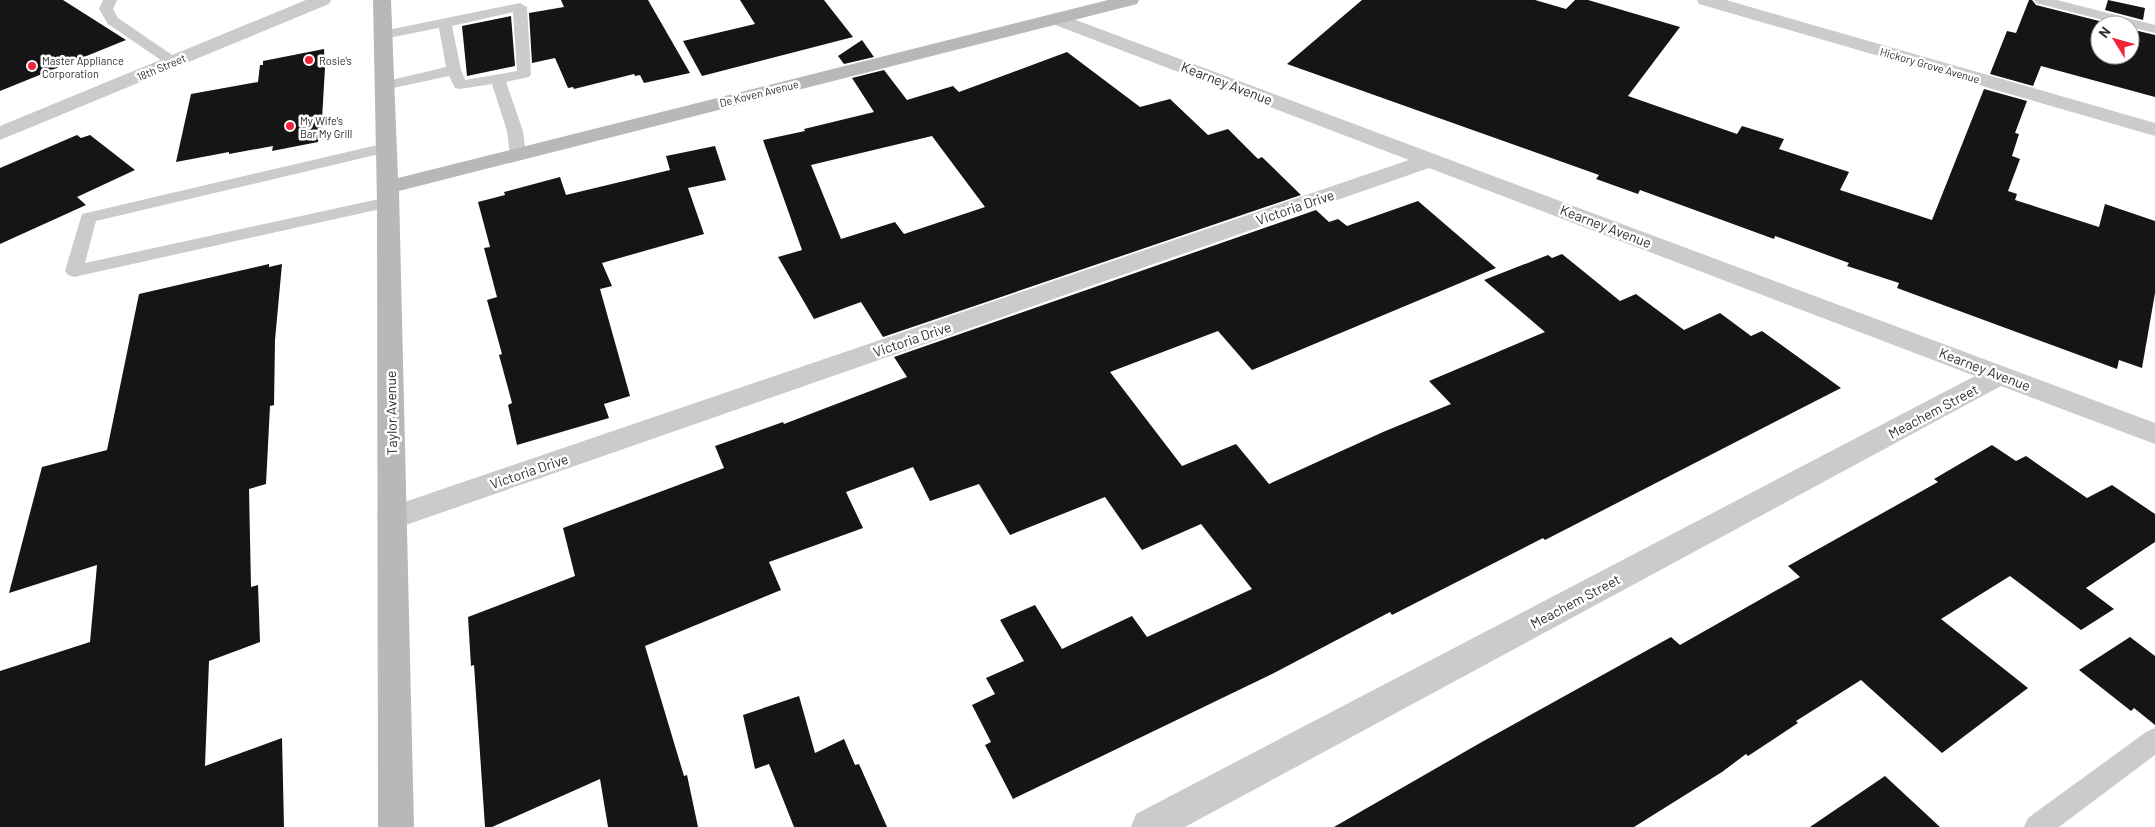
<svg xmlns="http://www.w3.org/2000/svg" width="2155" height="827" viewBox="0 0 2155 827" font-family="Barlow,sans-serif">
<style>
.building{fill:#151515;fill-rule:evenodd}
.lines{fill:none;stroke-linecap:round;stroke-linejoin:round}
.lane{fill:#cbcbcb;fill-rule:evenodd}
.street{fill:#cbcbcb;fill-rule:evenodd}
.secondary{fill:#b8b8b8;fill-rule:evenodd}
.poi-dot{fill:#f3233a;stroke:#fff;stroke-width:2}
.labels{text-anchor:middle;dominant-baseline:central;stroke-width:5;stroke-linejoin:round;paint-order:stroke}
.far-poi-label{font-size:11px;fill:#2e2e2e;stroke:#fff;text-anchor:start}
.far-street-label{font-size:11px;fill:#2e2e2e;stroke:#fff}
.street-label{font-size:14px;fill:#2e2e2e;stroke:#fff}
</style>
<rect width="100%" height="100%" fill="#fff"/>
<g class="building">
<polygon points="0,0 63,0 126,40 0,91"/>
<polygon points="561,0 648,0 690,73 644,83 640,75 635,76 634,74 574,89 573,87 568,88 555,58 532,63 529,13 564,7"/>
<polygon points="740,0 824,0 853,37 702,76 683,41 755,24"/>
<polygon points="1362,0 1535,0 1566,9 1575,0 1588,0 1680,27 1628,96 1737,134 1742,126 1784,139 1779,149 1849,172 1840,190 1932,220 1984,89 2027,101 2015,133 2019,134 2012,156 2020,159 2008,191 2017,194 2015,200 2099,227 2105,204 2155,221 2155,293 2142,368 2119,360 2117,369 1897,288 1899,283 1847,266 1849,263 1775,236 1774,239 1640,190 1638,194 1596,179 1599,175 1287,64"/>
<polygon points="2029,0 2032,0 2036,5 2115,25 2100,25 2100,55 2130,55 2130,29 2155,35 2155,97 2041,66 2033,86 1990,74 2007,31 2016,33"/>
<polygon points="2108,0 2145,8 2143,20 2105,10"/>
<polygon points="511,16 515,66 467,76 462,26"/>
<polygon points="862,40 874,57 844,64 838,56"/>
<polygon points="324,49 325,68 321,136 319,137 318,142 272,151 273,146 229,154 229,152 176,162 191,94 258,82 260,65 263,65 263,61"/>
<path d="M1067,52L1140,107L1170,99L1208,135L1228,129L1258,159L1262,157L1301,195L883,337L861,302L814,319L778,257L802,250L763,140L805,131L804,129L874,112L852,78L884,70L907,100L953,86L959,92ZM932,136L985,207L904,234L895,222L841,239L811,165Z"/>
<polygon points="77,135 81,138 90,135 135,170 77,197 86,205 0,244 0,168"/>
<polygon points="715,146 726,180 688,188 704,234 602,263 612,286 600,289 630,396 604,404 609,418 517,445 508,405 512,403 499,355 502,354 487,300 497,297 484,248 490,247 478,202 505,195 504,192 560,177 566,195 670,170 666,156"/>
<polygon points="1418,201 1496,268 1252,370 1218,331 1110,372 1182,466 1236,444 1269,484 1383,432 1451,404 1429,381 1545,332 1484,280 1548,255 1552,258 1562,254 1620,301 1636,294 1684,330 1720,313 1751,336 1762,331 1841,388 1545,540 1543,538 1392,615 1390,612 1274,673 1013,799 985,745 991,742 972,705 995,694 986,678 1024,661 1000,620 1035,605 1062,649 1132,616 1147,637 1252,589 1201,524 1142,550 1105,497 1010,535 979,484 930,501 913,467 846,492 863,528 769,562 781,590 645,646 684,776 687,775 698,827 608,827 600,779 492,827 485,827 474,665 471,666 468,617 575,576 563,528 724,468 715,446 783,422 784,424 907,377 894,357 1316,210 1329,222 1338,219 1347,226"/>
<polygon points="269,264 269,267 282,264 275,340 274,405 270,406 266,484 249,489 251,587 258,585 260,642 209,661 205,766 282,738 284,827 0,827 0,671 90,642 97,565 9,593 42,467 107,450 139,294"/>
<polygon points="1992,445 2016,461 2026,456 2087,498 2112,485 2155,514 2155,542 2086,588 2114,609 2081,630 2010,576 1941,619 2028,688 1942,753 1861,680 1796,721 1798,723 1748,756 1746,754 1722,772 1634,827 1334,827 1480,743 1671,637 1680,645 1800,577 1788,566 1938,482 1934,479"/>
<polygon points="2130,637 2155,656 2155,725 2134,708 2131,711 2079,670"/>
<polygon points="799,696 815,753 844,739 855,765 859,764 887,827 794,827 769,764 755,769 743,715"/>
<polygon points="1885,776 1940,827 1810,827"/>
</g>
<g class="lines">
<g class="lane">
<polygon points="103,0 117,0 113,9 118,18 178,59 180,62 178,65 168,65 108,24 99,9"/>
<polygon points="2034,0 2057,0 2155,25 2155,33 2130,27 2130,25 2123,25 2036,3"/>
<path d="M520,3L527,7L531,74L529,77L506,82L523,131L526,154L524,157H512L510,154L507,131L492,84L460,89L455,88L449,76L384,90L379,89L377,86L379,83L446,67L439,28L383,39L378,38L376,35L378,32ZM513,12L517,71L465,80L461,70L452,26Z"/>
<polygon points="386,143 392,145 394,148 392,151 96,221 85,263 388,197 394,198 396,202 394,206 74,277 68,275 65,271 82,214"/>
<polygon points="2155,728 2155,755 2059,827 2024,827 2028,818 2146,732"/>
</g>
<g class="street">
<polygon points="306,0 331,0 329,4 0,140 0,126"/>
<polygon points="1697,0 1726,0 2155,123 2155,136 1699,4"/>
<polygon points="1057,13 2155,423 2155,444 2001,386 1185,827 1131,827 1136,814 1975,376 1429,168 403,526 392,530 381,526 377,518 381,510 1409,160 1050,23 1048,19 1050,15"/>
</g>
<polygon class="secondary" points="373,0 391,0 398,178 1108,0 1139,0 1137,4 399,191 414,827 378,827 377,202"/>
</g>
<g class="poi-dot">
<circle cx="309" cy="60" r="5"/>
<circle cx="32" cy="66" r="5"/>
<circle cx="290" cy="126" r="5"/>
</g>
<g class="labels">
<g class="far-poi-label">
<text x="42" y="60">Master Appliance<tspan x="42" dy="13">Corporation</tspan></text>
<text x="319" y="60">Rosie's</text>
<text x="300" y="120">My Wife's<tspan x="300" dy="13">Bar My Grill</tspan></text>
</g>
<g class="far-street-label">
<text transform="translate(1930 65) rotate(16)">Hickory Grove Avenue</text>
<text transform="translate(161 67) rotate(-23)">18th Street</text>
<text transform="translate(759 93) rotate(-14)">De Koven Avenue</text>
</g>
<g class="street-label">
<text transform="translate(1227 83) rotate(21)">Kearney Avenue</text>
<text transform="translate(1295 207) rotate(-19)">Victoria Drive</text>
<text transform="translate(1606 226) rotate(21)">Kearney Avenue</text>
<text transform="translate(912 339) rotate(-19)">Victoria Drive</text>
<text transform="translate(1985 369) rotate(21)">Kearney Avenue</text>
<text transform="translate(1933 411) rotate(-28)">Meachem Street</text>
<text transform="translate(391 413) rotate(-91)">Taylor Avenue</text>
<text transform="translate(529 471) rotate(-19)">Victoria Drive</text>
<text transform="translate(1575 601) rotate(-28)">Meachem Street</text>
</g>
</g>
<g transform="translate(2115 40) rotate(307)"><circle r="24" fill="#ffffff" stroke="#ababab"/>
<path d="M0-4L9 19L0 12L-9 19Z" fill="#f3233a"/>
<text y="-8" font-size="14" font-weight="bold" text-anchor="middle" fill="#2e2e2e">N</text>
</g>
</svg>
